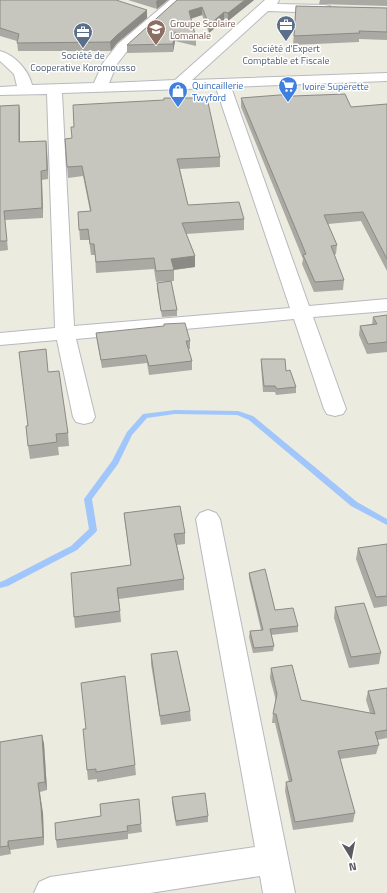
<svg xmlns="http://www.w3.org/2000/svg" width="387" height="893" viewBox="0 0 387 893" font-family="'Titillium Web',sans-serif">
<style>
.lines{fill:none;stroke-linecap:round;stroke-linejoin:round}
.stream{fill:#a0c6fc;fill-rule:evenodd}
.minor-casing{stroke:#b8b9bf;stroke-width:2}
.minor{fill:#fff;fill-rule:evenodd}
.wall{fill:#aaa9a3}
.shaded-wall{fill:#8b8a85}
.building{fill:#c6c5be;stroke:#8b8a85}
.labels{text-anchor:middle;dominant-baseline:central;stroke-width:3;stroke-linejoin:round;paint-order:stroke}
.far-education-label{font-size:10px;fill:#785e54;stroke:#fff;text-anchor:start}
.far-service-label{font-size:10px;fill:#4e5e75;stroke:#fff}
.far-shop-label{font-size:10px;fill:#366cbe;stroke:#fff;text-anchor:start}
</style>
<rect width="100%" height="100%" fill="#ecebe0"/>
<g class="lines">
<polygon class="stream" points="175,410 238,411 253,416 357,502 387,519 387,525 351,506 249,420 237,415 175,414 147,418 132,435 118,464 92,499 97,530 96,532 77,550 8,586 0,588 0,582 3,581 71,546 89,529 84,499 112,461 127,432 143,414"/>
<g class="minor-casing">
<g id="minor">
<path d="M170,0H184L128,50L117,64L109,83L175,80L265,0H279L277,4L325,5L330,6L332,9L330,12L325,13L268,11L192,80L387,73V81L231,87L309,306L387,299V311L313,317L346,409L343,414L335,416L327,414L324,409L294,319L76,339L95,417L92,422L84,424L76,422L73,417L57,340L0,345V333L55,328L47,94L0,95V87L17,86L14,74L0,61V51C15,55 29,71 32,85L94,83L103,63L118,44ZM216,88L290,308L74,326L62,93Z"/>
<polygon points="208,510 216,513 220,519 295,893 263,893 260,876 150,893 34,893 39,882 50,877 255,847 196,519 200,513"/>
</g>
</g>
<use href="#minor" class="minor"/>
</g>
<g class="wall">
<polygon points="0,0 147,10 147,18 117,43 111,51 18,51 17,41 0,36"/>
<polygon points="128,0 168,0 157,9"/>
<polygon points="177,0 254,0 228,21 224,20 209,33 202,15 191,19 196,38 196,46 175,41 173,52 127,53 127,45"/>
<polygon points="320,0 387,0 387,6 319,4"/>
<polygon points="296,6 387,8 387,40 359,39 359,42 293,45"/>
<polygon points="293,96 351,107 387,104 387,271 361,221 328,224 337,245 336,254 334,255 344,280 343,290 314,292 302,264 303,259 241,107 241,98"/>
<polygon points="19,105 20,114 20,142 46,141 47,150 48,179 42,180 43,218 5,220 8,250 0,251 0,106"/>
<polygon points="65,139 220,157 220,167 180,169 188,205 244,219 244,230 186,234 195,256 195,267 174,270 174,281 171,281 177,310 177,316 162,317 157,289 157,283 168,281 156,282 154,269 96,273 95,255 91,255 89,240 80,240 78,212 90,211 83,176 68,178"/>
<polygon points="387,315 387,352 367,354 359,335 360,326 372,324 373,317"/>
<polygon points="96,333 190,341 190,349 188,349 192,361 192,370 149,375 147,363 102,368 97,341"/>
<polygon points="261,359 286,371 296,387 296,393 276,395 275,392 263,392 261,365"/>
<polygon points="49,372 68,433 69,446 58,447 59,455 30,459 28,446 28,426"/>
<polygon points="124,513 185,533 185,544 177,545 184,579 184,590 119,599 121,622 75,628 74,617 131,565 125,524"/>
<polygon points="387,544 387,606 374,608 356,559 358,548"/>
<polygon points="249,573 275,610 298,626 298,632 271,635 274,646 273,651 253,653 249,637 250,631 261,630 249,578"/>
<polygon points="335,607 381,653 379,664 349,668 334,618"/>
<polygon points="151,654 190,711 191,721 161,725 151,664"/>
<polygon points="271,668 301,700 370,713 366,700 368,691 387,688 387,738 377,740 379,745 376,754 340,759 355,813 353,822 293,830 285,791 286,782 289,782 275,723 272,723 273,714 276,701 270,678"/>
<polygon points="42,735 44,744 47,790 40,792 43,814 44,845 10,850 11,854 0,856 0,742"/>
<polygon points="135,765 136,775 97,782 97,779 88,780 87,770"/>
<polygon points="172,797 208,816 208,822 176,826 172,803"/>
<polygon points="55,823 141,824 142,832 128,834 128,839 57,848 56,840"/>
</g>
<g class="shaded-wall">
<polygon points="158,0 168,0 157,9 156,1"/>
<polygon points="245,0 254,0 228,21 228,13"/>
<polygon points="202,7 202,15 189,19 189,11"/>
<polygon points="147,10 147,18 117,43 111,51 110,42 117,35"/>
<polygon points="224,12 224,20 209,33 209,25"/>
<polygon points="175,32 175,41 173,52 173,44"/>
<polygon points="19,105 20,114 20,151 19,142"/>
<polygon points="46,141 47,150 48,179 47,170"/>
<polygon points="41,171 42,180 43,218 42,208"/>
<polygon points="195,256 195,267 172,270 171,259"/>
<polygon points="42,735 44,744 47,790 45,782"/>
<polygon points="38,783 43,814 44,845 43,837"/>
<polygon points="8,841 10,850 11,854 8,846"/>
</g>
<g class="building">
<polygon points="0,0 116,0 147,10 117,35 110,42 17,43 19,34 0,28"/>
<polygon points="177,0 245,0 228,13 224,12 209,25 202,7 189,11 196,38 175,32 173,44 127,45"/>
<polygon points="296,6 387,8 387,32 359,31 360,33 294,36"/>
<polygon points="292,94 293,96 345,94 351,107 387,104 387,259 363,212 324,215 337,245 331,246 344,280 315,282 303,255 306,254 241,98"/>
<polygon points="164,98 207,98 220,157 177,159 188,205 239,202 244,219 182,223 195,256 171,259 174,270 156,271 154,258 96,262 94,244 90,244 88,229 79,230 78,212 91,211 82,166 67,167 65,139 72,138 71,127 74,127 73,105 164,100"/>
<polygon points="19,105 19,142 46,141 47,170 41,171 42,208 4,211 7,241 0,241 0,106"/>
<polygon points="171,281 177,310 161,311 157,283"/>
<polygon points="387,315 387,342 368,344 360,326 377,324 373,317"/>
<polygon points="185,323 190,341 186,341 192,361 149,366 146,355 101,360 96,333 164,326 164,324"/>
<polygon points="46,349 48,372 59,371 68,433 56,434 57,442 28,446 26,426 28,426 19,352"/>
<polygon points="261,359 285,359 286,371 290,370 296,387 277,389 275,386 264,386"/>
<polygon points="180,506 185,533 174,534 184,579 117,588 120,611 74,617 71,573 131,565 124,513"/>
<polygon points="387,544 387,596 376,597 358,548"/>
<polygon points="265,569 275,610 293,608 298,626 270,629 274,646 254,648 250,631 263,630 249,573"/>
<polygon points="364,603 381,653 351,657 335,607"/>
<polygon points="177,651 190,711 160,716 151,654"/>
<polygon points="292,665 301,700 375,714 368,691 387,688 387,730 375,732 379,745 338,751 355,813 295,822 286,782 292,781 276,714 273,714 277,694 271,668"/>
<polygon points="125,676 135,765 96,772 96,769 87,770 83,729 86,729 81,683"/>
<polygon points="42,735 45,782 38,783 41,806 43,837 8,841 8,846 0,847 0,742"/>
<polygon points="205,793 208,816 176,821 172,797"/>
<polygon points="139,799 141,824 127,826 128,831 56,840 55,823 101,816 100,804"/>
</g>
<defs>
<g id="office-pin" transform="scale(1)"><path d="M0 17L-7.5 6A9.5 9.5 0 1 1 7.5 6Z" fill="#5c6f8a" stroke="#fff"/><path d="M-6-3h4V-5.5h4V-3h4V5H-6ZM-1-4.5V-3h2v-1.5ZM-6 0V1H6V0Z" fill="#fff"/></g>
<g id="school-pin" transform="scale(1)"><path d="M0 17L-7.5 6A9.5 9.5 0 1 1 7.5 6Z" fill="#8d6e63" stroke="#fff"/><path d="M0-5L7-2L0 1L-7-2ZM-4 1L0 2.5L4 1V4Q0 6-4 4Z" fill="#fff"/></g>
<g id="supermarket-pin" transform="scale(1)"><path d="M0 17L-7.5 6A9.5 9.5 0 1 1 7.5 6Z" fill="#3f7fe0" stroke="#fff"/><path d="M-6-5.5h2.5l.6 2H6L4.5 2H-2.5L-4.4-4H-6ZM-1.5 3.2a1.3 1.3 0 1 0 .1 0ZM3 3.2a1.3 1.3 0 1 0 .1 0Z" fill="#fff"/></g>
<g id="shop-pin" transform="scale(1)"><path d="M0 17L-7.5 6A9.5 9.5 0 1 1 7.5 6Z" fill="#3f7fe0" stroke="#fff"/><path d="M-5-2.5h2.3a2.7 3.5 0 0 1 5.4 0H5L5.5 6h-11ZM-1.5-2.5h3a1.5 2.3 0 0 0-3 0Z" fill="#fff"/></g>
</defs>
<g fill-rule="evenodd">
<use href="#office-pin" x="286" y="25"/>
<use href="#school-pin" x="156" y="29"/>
<use href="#office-pin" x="83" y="32"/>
<use href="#supermarket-pin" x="288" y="86"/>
<use href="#shop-pin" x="178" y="91"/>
</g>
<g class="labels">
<g class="far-education-label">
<text x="170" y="23">Groupe Scolaire<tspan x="170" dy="12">Lomanale</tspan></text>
</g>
<g class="far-service-label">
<text x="286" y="48">Société d'Expert<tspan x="286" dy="12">Comptable et Fiscale</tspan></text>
<text x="83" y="55">Société de<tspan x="83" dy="12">Cooperative Koromousso</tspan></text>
</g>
<g class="far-shop-label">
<text x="192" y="85">Quincaillerie<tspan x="192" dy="12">Twyford</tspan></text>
<text x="302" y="86">Ivoire Supérette</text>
</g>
</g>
<g transform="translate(351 857) rotate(170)" stroke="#ffffff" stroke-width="3" paint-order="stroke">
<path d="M0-3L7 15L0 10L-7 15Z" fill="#595b61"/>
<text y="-6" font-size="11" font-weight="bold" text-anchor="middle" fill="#595b61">N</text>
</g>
</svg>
